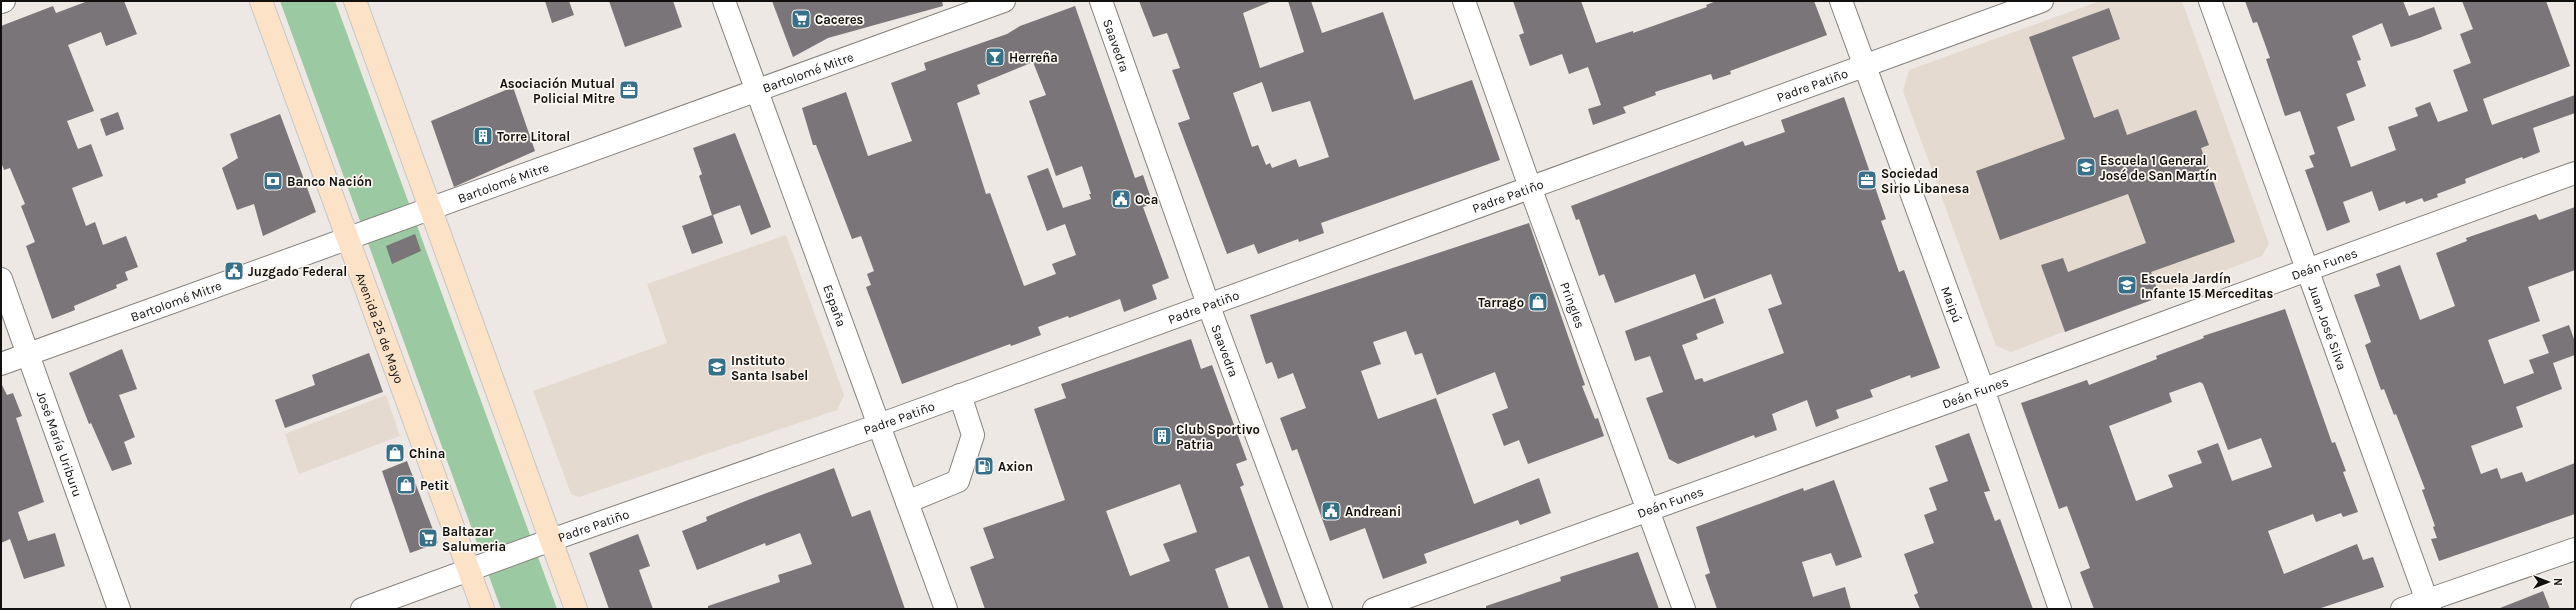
<svg xmlns="http://www.w3.org/2000/svg" width="2576" height="610" viewBox="0 0 2576 610" font-family="Karla,sans-serif">
<style>
.built{fill:#e5dacf}
.green{fill:#9bcaa2}
.building{fill:#7a7579;fill-rule:evenodd}
.lines{fill:none;stroke-linecap:round;stroke-linejoin:round}
.minor-casing{stroke:#85807c;stroke-width:24}
.major-casing{stroke:#c6c6c5;stroke-width:24}
.minor{stroke:#fff;stroke-width:22}
.major{stroke:#fce2c7;stroke-width:22}
.labels{text-anchor:middle;dominant-baseline:central;stroke-width:3.5;stroke-linejoin:round;paint-order:stroke}
.poi-label{font-size:13px;font-weight:bold;fill:#11100e;stroke:#fbf6f0;text-anchor:start}
.street-label{font-size:13px;fill:#11100e;stroke:#fbf6f0}
</style>
<rect width="100%" height="100%" fill="#ede8e3"/>
<g class="built">
<polygon points="2100,1 2182,1 2269,244 2262,256 2011,352 1996,346 1903,91 1909,70"/>
<polygon points="786,235 844,395 837,410 579,497 571,494 533,391 667,343 647,284"/>
<polygon points="386,395 400,436 299,474 285,434"/>
</g>
<polygon class="green" points="280,1 335,1 557,609 501,609"/>
<g class="building">
<polygon points="88,1 124,1 137,34 106,46 101,32 68,45 94,111 67,121 78,149 91,144 103,176 72,188 86,226 95,222 103,245 126,236 138,267 125,272 128,280 116,285 117,288 74,306 75,310 52,319 26,246 35,242 21,206 25,204 10,168 4,170 1,162 1,26 53,6 56,13"/>
<polygon points="545,1 569,1 574,15 552,23"/>
<polygon points="609,1 673,1 682,27 625,47"/>
<polygon points="772,1 942,1 943,6 828,38 793,57"/>
<path d="M1139,1H1272L1243,13L1260,68L1304,52L1288,1H1311L1322,33L1383,12L1414,100L1472,80L1500,160L1321,223L1324,233L1299,242L1298,239L1258,254L1254,244L1227,254L1178,123L1190,119L1172,70L1180,68L1167,33L1153,37ZM1262,82L1272,112L1310,101L1329,157L1299,167L1296,159L1272,168L1270,163L1266,165L1258,145L1252,147L1233,93Z"/>
<polygon points="1513,1 1581,1 1596,43 1633,31 1633,33 1707,7 1706,5 1716,1 1814,1 1827,35 1730,71 1731,74 1713,80 1711,74 1655,92 1656,95 1623,107 1626,113 1593,125 1588,109 1601,105 1588,67 1569,74 1562,54 1530,66 1519,35 1524,33"/>
<polygon points="2245,1 2403,1 2409,16 2434,7 2442,29 2419,38 2391,47 2382,23 2352,36 2361,60 2357,61 2366,86 2346,94 2355,120 2337,127 2351,167 2396,150 2388,127 2418,116 2415,108 2430,102 2438,122 2468,111 2453,70 2471,63 2460,34 2473,29 2462,1 2546,1 2570,66 2483,99 2492,125 2575,95 2575,113 2533,128 2540,152 2523,159 2522,157 2465,179 2466,183 2437,194 2438,197 2424,202 2422,198 2406,204 2405,201 2379,211 2372,191 2343,202 2350,222 2327,231 2305,170 2314,167 2309,156 2315,154 2300,111 2285,116 2266,59 2270,58 2257,22 2253,23"/>
<path d="M1075,6L1135,178L1143,175L1153,204L1143,207L1169,278L1152,285L1157,299L1124,312L1120,299L1069,318L1068,316L1038,327L1041,335L1011,346L1010,344L902,384L866,287L871,285L867,274L874,271L861,236L852,239L816,145H813L802,108L846,92L868,156L912,141L891,83L926,70L924,63L1007,34L1020,26ZM1033,62L1046,95L1029,101L1056,176L1082,166L1091,194H1089L1091,199L1063,208L1048,168L1027,176L1047,231L1065,224L1076,255L1052,264L1056,274L1024,286L990,193L986,194L957,103L980,94L977,85Z"/>
<polygon points="2109,8 2120,39 2072,57 2094,118 2118,109 2127,135 2196,110 2209,145 2201,148 2235,242 2151,272 2160,297 2065,332 2041,265 2063,258 2068,272 2146,243 2128,194 2000,240 1976,171 2065,139 2029,37"/>
<polygon points="513,87 535,151 454,187 431,121"/>
<polygon points="1844,97 1886,219 1881,221 1899,272 1904,270 1940,368 1911,378 1910,375 1870,390 1873,397 1836,410 1839,418 1816,427 1807,400 1772,414 1777,430 1755,438 1754,435 1678,464 1669,459 1646,398 1663,392 1650,356 1635,361 1625,331 1715,298 1724,323 1696,334 1698,339 1682,345 1695,380 1702,378 1704,382 1784,353 1768,309 1782,304 1771,274 1704,299 1695,274 1615,303 1604,274 1599,276 1579,219 1576,220 1571,206 1743,141 1745,146 1785,132 1781,120"/>
<polygon points="118,112 124,129 106,136 100,119"/>
<polygon points="280,114 316,212 263,236 254,204 237,210 222,168 238,158 230,134"/>
<polygon points="735,133 771,227 751,235 740,205 713,215 723,243 692,254 682,226 712,215 699,176 702,174 693,148"/>
<polygon points="2575,207 2575,270 2528,287 2540,321 2488,340 2504,384 2534,373 2529,360 2549,353 2542,335 2569,325 2575,342 2575,355 2553,363 2562,389 2516,407 2523,427 2471,446 2481,474 2497,468 2501,479 2522,472 2526,482 2575,463 2575,514 2439,561 2431,539 2437,538 2433,527 2435,526 2422,490 2425,489 2396,414 2394,415 2384,389 2381,390 2365,345 2371,342 2354,295 2380,286 2376,274 2400,265 2420,320 2455,306 2436,253 2467,241 2466,238 2536,214 2539,220"/>
<polygon points="1529,223 1585,385 1582,386 1595,419 1598,418 1604,436 1528,464 1519,440 1504,446 1492,414 1508,408 1495,372 1437,395 1422,353 1415,355 1406,331 1373,342 1381,364 1361,371 1378,419 1436,398 1474,504 1539,478 1551,513 1520,525 1518,520 1424,554 1427,563 1383,579 1365,528 1330,541 1297,449 1292,451 1280,418 1306,408 1293,373 1278,379 1272,362 1266,364 1250,315"/>
<polygon points="415,234 421,251 392,264 386,246"/>
<path d="M2285,309L2332,443L2335,442L2346,471L2343,472L2358,512L2343,517L2341,513L2316,522L2313,514L2268,531L2284,574L2357,544L2363,560L2373,557L2384,587L2318,609H2094L2080,572L2090,568L2067,506L2059,509L2021,403L2087,380L2089,385L2157,359L2156,356L2204,338L2203,336ZM2200,382L2203,384L2228,450L2261,438L2272,467L2232,481L2218,443L2197,451L2202,463L2168,475L2173,487L2136,501L2109,426L2172,402L2169,393Z"/>
<path d="M1191,339L1201,369L1212,365L1247,460L1236,464L1244,485L1240,487L1284,609H1269L1249,556L1215,569L1229,609H985L970,567L994,558L983,528L1065,500L1034,409L1066,398L1061,384ZM1180,484L1197,532L1163,544L1170,561L1130,576L1106,511Z"/>
<polygon points="122,349 137,389 119,395 135,437 124,442 132,464 112,471 91,423 89,424 69,373"/>
<polygon points="369,353 383,392 285,428 275,400 315,385 312,375"/>
<polygon points="1,383 7,395 13,393 22,416 16,418 44,502 18,512 28,541 55,533 65,566 24,579 10,539 1,543"/>
<polygon points="1969,433 1990,491 1984,492 1995,521 2000,519 2033,609 1920,609 1914,595 1918,593 1904,554 1934,543 1924,515 1937,510 1929,488 1948,481 1935,446"/>
<polygon points="407,461 438,543 410,553 382,471"/>
<polygon points="834,468 852,517 870,510 905,609 708,609 708,606 780,582 778,575 812,564 800,533 766,546 765,543 697,570 682,531 707,521 706,517 748,500"/>
<polygon points="1834,480 1862,557 1836,566 1831,553 1802,562 1813,597 1845,587 1851,609 1717,609 1705,575 1710,573 1696,527 1803,488 1804,491"/>
<polygon points="638,534 650,566 639,570 653,609 609,609 589,553"/>
<polygon points="1638,552 1659,609 1486,609 1486,606 1561,581 1560,577"/>
<polygon points="2543,591 2550,609 2500,609 2500,608"/>
</g>
<g class="lines">
<g class="minor-casing">
<g id="minor">
<path id="s1" d="M724,1L946,609"/>
<path id="s2" d="M1101,1L1208,304L1321,609"/>
<path id="s3" d="M1464,1L1530,187L1684,609"/>
<path id="s4" d="M1841,1L1983,389L2060,609"/>
<path id="s5" d="M2210,1L2430,609"/>
<polyline points="1,2 4,1"/>
<path id="s6" d="M1,279L119,609"/>
<path id="s7" d="M1,364L1004,1"/>
<polyline points="907,502 958,481 973,435 960,395"/>
<path id="s8" d="M362,609L551,540L879,425L2042,1"/>
<path id="s9" d="M1374,609C1577,534 1781,463 1984,389C2181,317 2377,243 2575,173"/>
<polyline points="2402,609 2575,549"/>
</g>
</g>
<g class="major-casing">
<g id="major">
<path id="s10" d="M261,1L483,609"/>
<polyline points="355,1 576,609"/>
</g>
</g>
<use href="#minor" class="minor"/>
<use href="#major" class="major"/>
</g>
<defs>
<g id="supermarket-square" transform="scale(1)"><rect x="-9" y="-9" width="18" height="18" rx="4" fill="#367089" stroke="#fbf6f0"/><path d="M-6-5.5h2.5l.6 2H6L4.5 2H-2.5L-4.4-4H-6ZM-1.5 3.2a1.3 1.3 0 1 0 .1 0ZM3 3.2a1.3 1.3 0 1 0 .1 0Z" fill="#fff"/></g>
<g id="bar-square" transform="scale(1)"><rect x="-9" y="-9" width="18" height="18" rx="4" fill="#367089" stroke="#fbf6f0"/><path d="M-6-5H6L.8 .8V4.5H3.5V6h-7V4.5H-.8V.8Z" fill="#fff"/></g>
<g id="office-square" transform="scale(1)"><rect x="-9" y="-9" width="18" height="18" rx="4" fill="#367089" stroke="#fbf6f0"/><path d="M-6-3h4V-5.5h4V-3h4V5H-6ZM-1-4.5V-3h2v-1.5ZM-6 0V1H6V0Z" fill="#fff"/></g>
<g id="building-square" transform="scale(1)"><rect x="-9" y="-9" width="18" height="18" rx="4" fill="#367089" stroke="#fbf6f0"/><path d="M-4-6H4V6H1V3H-1V6H-4ZM-2.5-4.3h1.7v1.8h-1.7ZM.8-4.3h1.7v1.8H.8ZM-2.5-1h1.7V.8h-1.7ZM.8-1h1.7V.8H.8Z" fill="#fff"/></g>
<g id="school-square" transform="scale(1)"><rect x="-9" y="-9" width="18" height="18" rx="4" fill="#367089" stroke="#fbf6f0"/><path d="M0-5L7-2L0 1L-7-2ZM-4 1L0 2.5L4 1V4Q0 6-4 4Z" fill="#fff"/></g>
<g id="bank-square" transform="scale(1)"><rect x="-9" y="-9" width="18" height="18" rx="4" fill="#367089" stroke="#fbf6f0"/><path d="M-6-4H6V4H-6ZM0-2.3a2.3 2.3 0 1 0 0 4.6a2.3 2.3 0 1 0 0-4.6Z" fill="#fff"/></g>
<g id="civic-square" transform="scale(1)"><rect x="-9" y="-9" width="18" height="18" rx="4" fill="#367089" stroke="#fbf6f0"/><path d="M-.6-6.5H3V-4.5H.6V-3L4-1V1h2V6H-6V1h2V-1L-.6-3ZM-1.2 2.5V6h2.4V2.5Z" fill="#fff"/></g>
<g id="shop-square" transform="scale(1)"><rect x="-9" y="-9" width="18" height="18" rx="4" fill="#367089" stroke="#fbf6f0"/><path d="M-5-2.5h2.3a2.7 3.5 0 0 1 5.4 0H5L5.5 6h-11ZM-1.5-2.5h3a1.5 2.3 0 0 0-3 0Z" fill="#fff"/></g>
<g id="fuel-square" transform="scale(1)"><rect x="-9" y="-9" width="18" height="18" rx="4" fill="#367089" stroke="#fbf6f0"/><path d="M-5.5-6h7V0h2V4h1.3V-2.5L3-4.5l.8-.8L6-3V5H2.5V1h-1V6h-7ZM-4.2-4.7v3.2H.2V-4.7Z" fill="#fff"/></g>
</defs>
<g fill-rule="evenodd">
<use href="#supermarket-square" x="801" y="19"/>
<use href="#bar-square" x="995" y="57"/>
<use href="#office-square" x="629" y="90"/>
<use href="#building-square" x="483" y="136"/>
<use href="#school-square" x="2086" y="167"/>
<use href="#office-square" x="1867" y="180"/>
<use href="#bank-square" x="273" y="181"/>
<use href="#civic-square" x="1121" y="199"/>
<use href="#civic-square" x="234" y="271"/>
<use href="#school-square" x="2127" y="285"/>
<use href="#shop-square" x="1538" y="302"/>
<use href="#school-square" x="717" y="367"/>
<use href="#building-square" x="1162" y="436"/>
<use href="#shop-square" x="395" y="453"/>
<use href="#fuel-square" x="984" y="466"/>
<use href="#shop-square" x="406" y="485"/>
<use href="#civic-square" x="1331" y="511"/>
<use href="#supermarket-square" x="428" y="538"/>
</g>
<g class="labels">
<g class="poi-label">
<text x="815" y="19">Caceres</text>
<text x="1009" y="57">Herreña</text>
<text x="615" y="83" text-anchor="end">Asociación Mutual<tspan x="615" dy="15">Policial Mitre</tspan></text>
<text x="497" y="136">Torre Litoral</text>
<text x="2100" y="160">Escuela 1 General<tspan x="2100" dy="15">José de San Martín</tspan></text>
<text x="1881" y="173">Sociedad<tspan x="1881" dy="15">Sirio Libanesa</tspan></text>
<text x="287" y="181">Banco Nación</text>
<text x="1135" y="199">Oca</text>
<text x="248" y="271">Juzgado Federal</text>
<text x="2141" y="278">Escuela Jardín<tspan x="2141" dy="15">Infante 15 Merceditas</tspan></text>
<text x="1524" y="302" text-anchor="end">Tarrago</text>
<text x="731" y="360">Instituto<tspan x="731" dy="15">Santa Isabel</tspan></text>
<text x="1176" y="429">Club Sportivo<tspan x="1176" dy="15">Patria</tspan></text>
<text x="409" y="453">China</text>
<text x="998" y="466">Axion</text>
<text x="420" y="485">Petit</text>
<text x="1345" y="511">Andreani</text>
<text x="442" y="531">Baltazar<tspan x="442" dy="15">Salumeria</tspan></text>
</g>
<g class="street-label">
<text stroke="none"><textPath href="#s2" startOffset="47">Saavedra</textPath></text>
<text stroke="none"><textPath href="#s7" startOffset="858">Bartolomé Mitre</textPath></text>
<text stroke="none"><textPath href="#s8" startOffset="1542">Padre Patiño</textPath></text>
<text stroke="none"><textPath href="#s7" startOffset="534">Bartolomé Mitre</textPath></text>
<text stroke="none"><textPath href="#s8" startOffset="1218">Padre Patiño</textPath></text>
<text stroke="none"><textPath href="#s9" startOffset="1011">Deán Funes</textPath></text>
<text stroke="none"><textPath href="#s7" startOffset="186">Bartolomé Mitre</textPath></text>
<text stroke="none"><textPath href="#s4" startOffset="323">Maipú</textPath></text>
<text stroke="none"><textPath href="#s1" startOffset="324">España</textPath></text>
<text stroke="none"><textPath href="#s3" startOffset="323">Pringles</textPath></text>
<text stroke="none"><textPath href="#s8" startOffset="894">Padre Patiño</textPath></text>
<text stroke="none"><textPath href="#s10" startOffset="348">Avenida 25 de Mayo</textPath></text>
<text stroke="none"><textPath href="#s5" startOffset="347">Juan José Silva</textPath></text>
<text stroke="none"><textPath href="#s2" startOffset="371">Saavedra</textPath></text>
<text stroke="none"><textPath href="#s9" startOffset="639">Deán Funes</textPath></text>
<text stroke="none"><textPath href="#s8" startOffset="570">Padre Patiño</textPath></text>
<text stroke="none"><textPath href="#s6" startOffset="175">José María Uriburu</textPath></text>
<text stroke="none"><textPath href="#s9" startOffset="315">Deán Funes</textPath></text>
<text stroke="none"><textPath href="#s8" startOffset="246">Padre Patiño</textPath></text>
</g>
</g>
<rect width="2576" height="610" fill="none" stroke="#11100e" stroke-width="4"/>
<g transform="translate(2548 582) rotate(90)" stroke="#fbf6f0" stroke-width="3" paint-order="stroke">
<path d="M0-3L7 15L0 10L-7 15Z" fill="#11100e"/>
<text y="-6" font-size="11" font-weight="bold" text-anchor="middle" fill="#11100e">N</text>
</g>
</svg>
